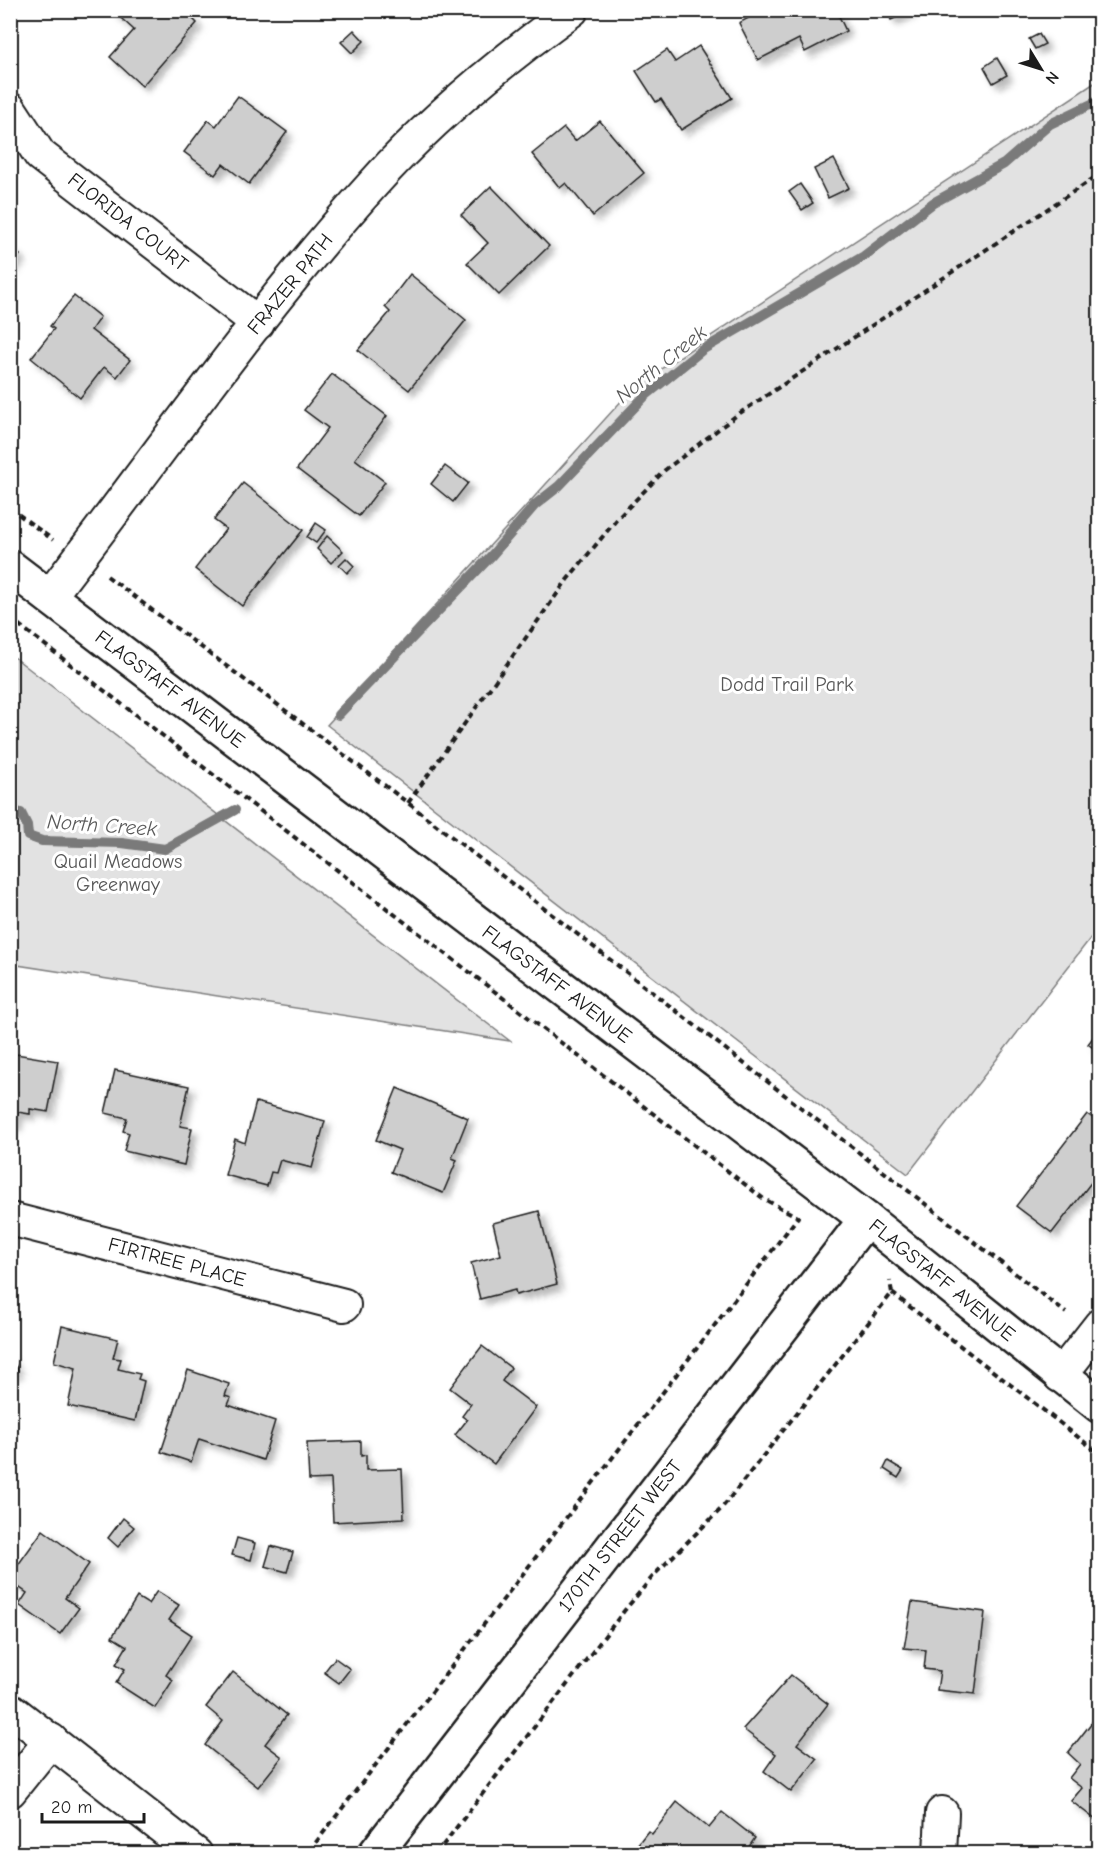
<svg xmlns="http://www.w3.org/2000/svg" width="1110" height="1864" viewBox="0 0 1110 1864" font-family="'Comic Neue',sans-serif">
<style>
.green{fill:#e2e2e2;stroke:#7f7f7f;stroke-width:1.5}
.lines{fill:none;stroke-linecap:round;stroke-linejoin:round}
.stream{stroke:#7a7a7a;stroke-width:10}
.building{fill:#cecece;stroke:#1c1c1c;stroke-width:1.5;filter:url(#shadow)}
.minor-casing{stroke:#1c1c1c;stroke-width:36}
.tertiary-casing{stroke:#1c1c1c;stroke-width:38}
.path{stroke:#1c1c1c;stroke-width:4;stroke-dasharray:6 4.5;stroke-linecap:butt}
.minor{stroke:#fff;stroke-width:32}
.tertiary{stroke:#fff;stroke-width:33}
.labels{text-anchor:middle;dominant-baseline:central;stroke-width:6;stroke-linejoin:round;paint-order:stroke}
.street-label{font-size:20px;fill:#1c1c1c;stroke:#fff}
.park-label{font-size:20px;fill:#575757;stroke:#fff}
.water-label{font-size:21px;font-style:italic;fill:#5a5a5a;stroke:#fff}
</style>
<defs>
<filter id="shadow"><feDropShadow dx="5.5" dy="5.5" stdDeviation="3" flood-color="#0004"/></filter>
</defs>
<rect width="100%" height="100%" fill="#fff"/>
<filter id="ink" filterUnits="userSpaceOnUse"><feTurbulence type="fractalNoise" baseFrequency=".0167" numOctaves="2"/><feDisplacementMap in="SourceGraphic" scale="12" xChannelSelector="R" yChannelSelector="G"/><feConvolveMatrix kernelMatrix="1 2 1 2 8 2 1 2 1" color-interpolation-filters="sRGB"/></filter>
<g filter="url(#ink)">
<g class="green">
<polygon points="1099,80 1099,927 908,1174 327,725 635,386"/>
<polygon points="10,654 510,1041 11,964"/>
</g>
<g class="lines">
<g class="stream">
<polyline points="338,715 492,555 535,505 559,486 645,396 702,350 864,256 933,203 1004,164 1050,124 1100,100"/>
<polyline points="10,811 21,813 27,825 28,836 42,841 122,843 165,849 235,810"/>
</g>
</g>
<g class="building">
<polygon points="112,10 184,10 197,23 142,86 110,57 134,30"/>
<polygon points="763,10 836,10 846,31 805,52 799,39 758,60 739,23"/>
<polygon points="887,10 913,10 891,20"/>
<polygon points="354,30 364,41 352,53 341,42"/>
<polygon points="1039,34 1045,44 1035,49 1029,39"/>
<polygon points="699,46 732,98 681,130 661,99 656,102 636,71 667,50 675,62"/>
<polygon points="997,58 1007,75 993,83 984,67"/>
<polygon points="238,96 287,132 249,184 223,164 215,175 184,152 208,120 216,126"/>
<polygon points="600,121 644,173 593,216 566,183 560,188 532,154 564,128 575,141"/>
<polygon points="834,159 849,188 828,198 814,169"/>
<polygon points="800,184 813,203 802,210 789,192"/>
<polygon points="491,186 549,246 499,295 467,263 488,243 461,215"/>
<polygon points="10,248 20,255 10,268"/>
<polygon points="410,274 466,320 409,390 358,350 390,312 385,307"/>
<polygon points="74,296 100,317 91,330 130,360 117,377 104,367 80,398 31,358 54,329 50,326"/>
<polygon points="332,374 387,416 355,459 385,482 359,516 297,469 328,428 304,410"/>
<polygon points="445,466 468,483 453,502 431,484"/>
<polygon points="243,483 303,530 242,606 195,569 226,529 214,520"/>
<polygon points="316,523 326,530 316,543 307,537"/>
<polygon points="327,536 343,551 331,563 317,549"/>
<polygon points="346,558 354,566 347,573 339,565"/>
<polygon points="1100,1028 1100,1053 1088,1044"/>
<polygon points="10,1053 58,1061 48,1112 30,1109 30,1114 18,1112 15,1126 10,1125"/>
<polygon points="115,1070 189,1086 180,1126 192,1128 184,1165 124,1151 129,1133 123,1131 127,1118 105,1113"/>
<polygon points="397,1088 468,1118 452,1158 457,1160 443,1193 391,1172 400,1150 376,1140"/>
<polygon points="256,1102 325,1121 312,1168 280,1160 276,1173 271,1172 267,1186 225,1175 235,1139 245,1143"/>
<polygon points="1087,1114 1100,1123 1100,1171 1052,1233 1016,1206"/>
<polygon points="539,1211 557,1284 516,1295 515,1290 480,1299 471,1263 501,1255 493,1223"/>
<polygon points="62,1326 118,1339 113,1358 121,1359 118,1369 140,1374 138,1379 144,1381 135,1421 68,1406 76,1368 54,1362"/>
<polygon points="482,1346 511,1368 502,1381 536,1407 494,1464 455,1435 467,1420 462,1416 471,1404 450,1388"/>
<polygon points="10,1356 18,1370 10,1375"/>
<polygon points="188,1370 229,1384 225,1396 231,1398 228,1405 275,1421 263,1460 199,1439 191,1462 161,1452"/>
<polygon points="361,1441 361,1456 366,1455 366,1470 402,1469 404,1518 333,1522 331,1479 309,1480 307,1443"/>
<polygon points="888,1461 903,1470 898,1478 884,1469"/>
<polygon points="123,1518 134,1527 118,1547 108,1538"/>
<polygon points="43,1530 89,1564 65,1598 79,1608 60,1634 19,1605 27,1593 10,1581 10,1576"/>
<polygon points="237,1538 255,1543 251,1560 232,1555"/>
<polygon points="271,1546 293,1552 287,1572 265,1566"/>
<polygon points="157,1591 179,1605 169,1620 192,1635 166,1675 173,1680 155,1708 116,1683 125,1669 116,1664 127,1646 112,1637 137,1597 148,1604"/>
<polygon points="912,1602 985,1612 975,1694 937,1690 940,1671 924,1669 926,1650 904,1648"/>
<polygon points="335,1658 350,1669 339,1683 324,1672"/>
<polygon points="233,1672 287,1715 265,1744 282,1757 258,1787 205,1745 223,1721 206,1707"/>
<polygon points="791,1675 828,1704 797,1744 817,1759 791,1792 764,1771 776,1754 743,1729"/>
<polygon points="1096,1717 1100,1721 1100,1817 1096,1820 1071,1801 1082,1788 1069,1778 1080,1764 1068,1753"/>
<polygon points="677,1802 709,1828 722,1812 755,1838 744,1854 630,1854 648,1831 652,1834"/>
</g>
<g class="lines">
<g class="minor-casing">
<g id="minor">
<polyline points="10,109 40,155 258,323"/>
<path d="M49,597C156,459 256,313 374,183C432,118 502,61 572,10"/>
<polyline points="10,1219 344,1305"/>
<polyline points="1060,1376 1100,1325"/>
<polyline points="10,1709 196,1854"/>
<polyline points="10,1791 51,1740"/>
<polyline points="940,1854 942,1813"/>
</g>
</g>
<g class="tertiary-casing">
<g id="tertiary">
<polyline points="10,567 866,1219 1100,1406"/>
<polyline points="375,1854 866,1219"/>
</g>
</g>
<g class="path">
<polyline points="10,508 53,540"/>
<polyline points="107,576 408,803 1066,1313"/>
<polyline points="10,618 764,1199 798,1217 307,1854"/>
<polyline points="408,803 567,580 618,518 665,470 737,415 1100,174"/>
<polyline points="892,1293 1100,1454"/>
<polyline points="436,1854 624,1611 655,1574 721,1509 892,1293 890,1281"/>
</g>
<use href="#minor" class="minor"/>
<use href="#tertiary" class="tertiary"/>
</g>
</g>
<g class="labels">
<g class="street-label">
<text transform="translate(128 222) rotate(38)">FLORIDA COURT</text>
<text transform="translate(290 284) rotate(-51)">FRAZER PATH</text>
<text transform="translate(170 689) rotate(37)">FLAGSTAFF AVENUE</text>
<text transform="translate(557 984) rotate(37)">FLAGSTAFF AVENUE</text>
<text transform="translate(177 1262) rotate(15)">FIRTREE PLACE</text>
<text transform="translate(942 1280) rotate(39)">FLAGSTAFF AVENUE</text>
<text transform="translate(620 1536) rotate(-52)">170TH STREET WEST</text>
</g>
<g class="park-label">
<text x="787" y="684">Dodd Trail Park</text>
<text x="118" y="861">Quail Meadows<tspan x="118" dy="23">Greenway</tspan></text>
</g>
<g class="water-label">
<text transform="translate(661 364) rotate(-39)">North Creek</text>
<text transform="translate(102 825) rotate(4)">North Creek</text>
</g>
</g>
<rect width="1110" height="1864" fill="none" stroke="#fff" stroke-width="36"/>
<rect x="18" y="18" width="1074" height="1828" fill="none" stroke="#1c1c1c" stroke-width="2" filter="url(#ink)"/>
<g transform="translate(1041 69) rotate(128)" stroke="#ffffff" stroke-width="4.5" paint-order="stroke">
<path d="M0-4.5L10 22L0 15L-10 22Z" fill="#1c1c1c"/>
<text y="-9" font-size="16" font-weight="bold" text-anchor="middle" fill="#1c1c1c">N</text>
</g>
<path d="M42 1813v9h102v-9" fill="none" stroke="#1c1c1c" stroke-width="3"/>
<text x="51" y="1813" font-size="18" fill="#1c1c1c" stroke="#ffffff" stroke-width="4.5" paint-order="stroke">20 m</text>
</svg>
